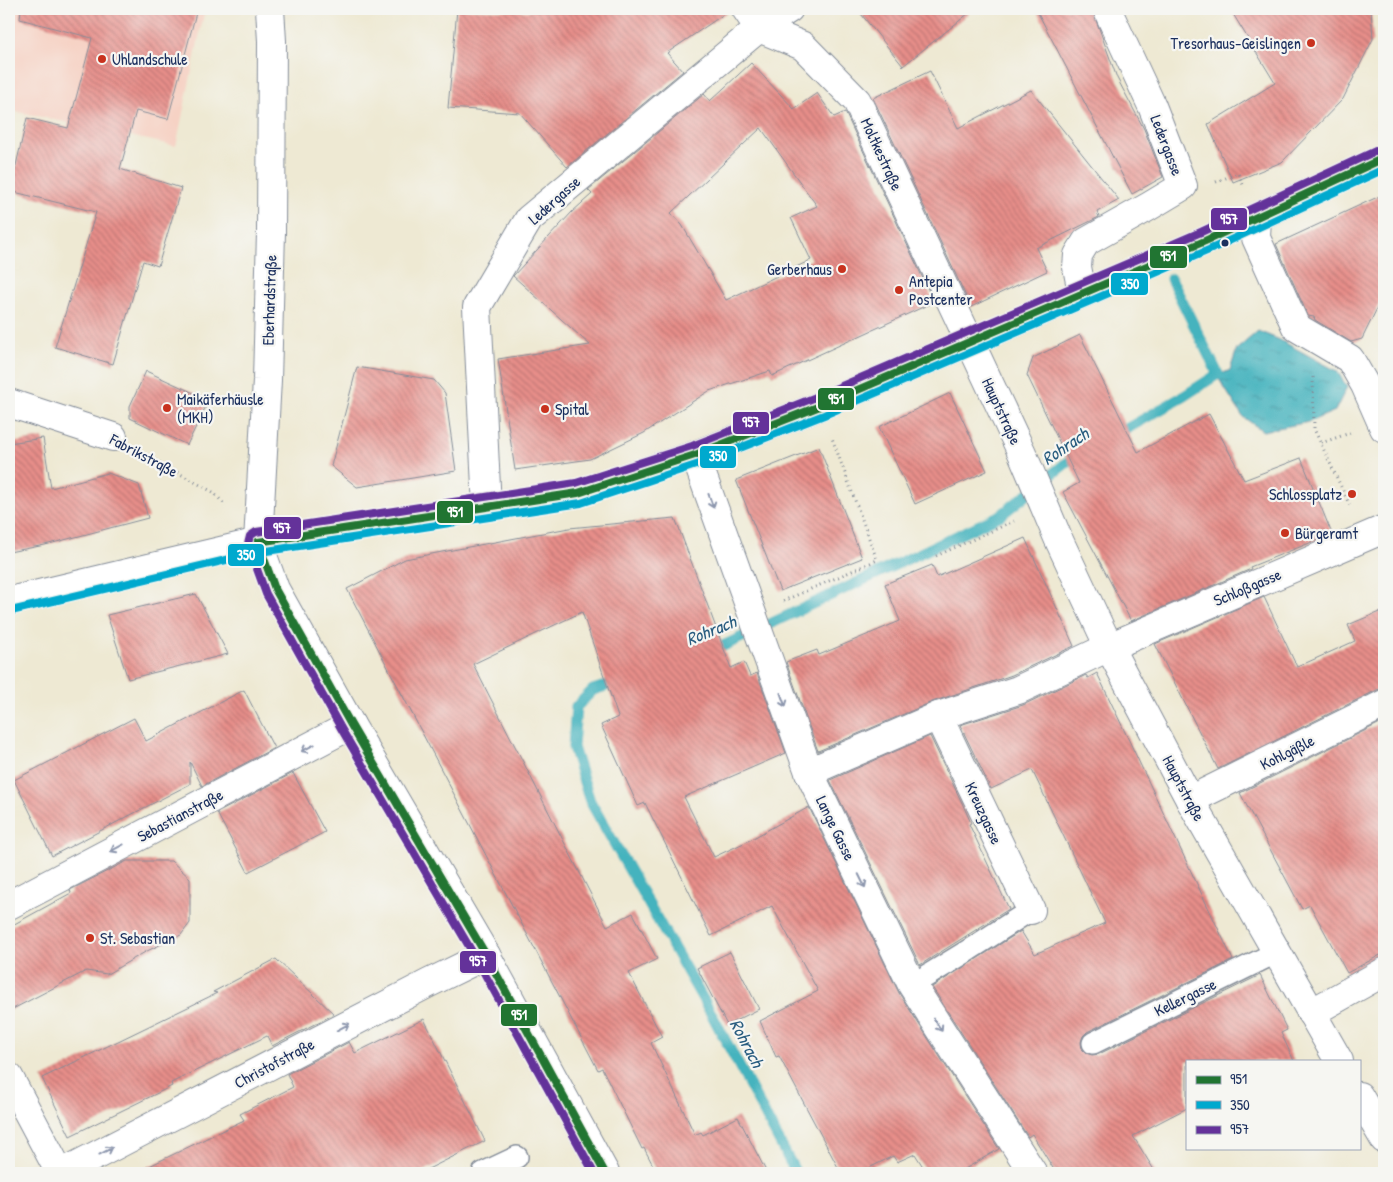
<svg xmlns="http://www.w3.org/2000/svg" width="1393" height="1182" viewBox="0 0 1393 1182" font-family="'Patrick Hand',sans-serif">
<style>
.built{fill:#f6d2c4}
.water{fill:url(#water-ripples);stroke:#30718e}
.lines{fill:none;stroke-linecap:round;stroke-linejoin:round}
.stream{stroke:#44b3be;stroke-width:11}
.building{fill:url(#building-back-hatch);fill-rule:evenodd}
.lane-casing{stroke:#848c98;stroke-width:24}
.street-casing{stroke:#848c98;stroke-width:30}
.secondary-casing{stroke:#848c98;stroke-width:30}
.primary-casing{stroke:#848c98;stroke-width:30}
.path{stroke:#848c98;stroke-width:3;stroke-dasharray:1 4;stroke-linecap:butt}
.lane{stroke:#fff;stroke-width:21}
.street{stroke:#fff;stroke-width:28}
.secondary{stroke:#fff;stroke-width:28}
.primary{stroke:#fff;stroke-width:28}
.bus-1-casing{stroke:#f6f6f2;stroke-width:11}
.bus-2-casing{stroke:#f6f6f2;stroke-width:11}
.bus-3-casing{stroke:#f6f6f2;stroke-width:11}
.bus-1{stroke:#217532;stroke-width:8}
.bus-2{stroke:#00a9ce;stroke-width:8}
.bus-3{stroke:#64329a;stroke-width:8}
.oneway{stroke:#8d97ae}
.poi-dot{fill:#c8321e;stroke:#f6f6f2;stroke-width:2}
.bus-dot{fill:#1b2f5e;stroke:#f6f6f2;stroke-width:2}
.labels{text-anchor:middle;dominant-baseline:central;stroke-width:4.5;stroke-linejoin:round;paint-order:stroke}
.poi-label{font-size:16px;fill:#1b2f5e;stroke:#f6f6f2;text-anchor:start}
.street-label{font-size:16px;fill:#1b2f5e;stroke:#f6f6f2}
.water-label{font-size:18px;font-style:italic;fill:#295d80;stroke:#f6f6f2}
.line-badge{stroke:#f6f6f2;stroke-width:2}
.badge-label{font-size:14px;text-anchor:middle;font-weight:bold;fill:#fff}
</style>
<defs>
<pattern id="water-ripples" width="26" height="14" patternUnits="userSpaceOnUse" patternTransform="scale(1.25)"><rect width="26" height="14" fill="#44b3be"/><path d="M2 4q2-2 4 0t4 0M15 11q2-2 4 0t4 0" fill="none" stroke="#38929e"/></pattern>
<pattern id="building-back-hatch" width="6" height="6" patternUnits="userSpaceOnUse" patternTransform="scale(1.25)"><rect width="6" height="6" fill="#e78e89"/><path d="M-1 5l2 2M0 0l6 6M5-1l2 2" fill="none" stroke="#ba7473"/></pattern>
</defs>
<rect width="100%" height="100%" fill="#f6f6f2"/>
<filter id="ink" filterUnits="userSpaceOnUse"><feTurbulence type="fractalNoise" baseFrequency=".02" numOctaves="2"/><feDisplacementMap in="SourceGraphic" scale="10" xChannelSelector="R" yChannelSelector="G"/><feConvolveMatrix kernelMatrix="1 2 1 2 8 2 1 2 1" color-interpolation-filters="sRGB"/></filter>
<filter id="wash" filterUnits="userSpaceOnUse"><feTurbulence type="fractalNoise" baseFrequency=".0096" numOctaves="4" result="noise"/><feDisplacementMap in="SourceGraphic" scale="20" xChannelSelector="R" yChannelSelector="G"/><feGaussianBlur stdDeviation="1.12" result="paint"/><feColorMatrix in="noise" values="0 0 0 0 0 0 0 0 0 0 0 0 0 0 0 0 0 1.4 0 .05"/><feComposite in="paint" operator="in"/></filter>
<g filter="url(#wash)">
<rect width="100%" height="100%" fill="#eee9d3"/>
<polygon class="built" points="9,9 205,9 176,146 9,110"/>
<polygon class="water" points="1258,331 1280,340 1337,371 1347,387 1335,411 1309,422 1263,431 1243,417 1217,376 1230,370 1237,349"/>
<g class="lines">
<g class="stream">
<polyline points="1114,436 1184,396 1218,374 1171,279"/>
<polyline points="710,651 723,646 1001,515 1070,460 1080,454"/>
<polyline points="621,681 593,690 576,707 573,747 590,801 712,1015 796,1173"/>
</g>
</g>
<g id="blocks">
<g class="building">
<polygon points="21,9 197,9 168,119 136,111 120,169 181,188 158,266 143,261 113,364 55,347 96,212 10,191 27,118 68,128 92,38 20,19"/>
<polygon points="457,9 531,11 534,9 731,9 730,10 667,53 683,71 567,167 520,113 448,108"/>
<polygon points="857,9 974,9 903,66"/>
<polygon points="1036,9 1092,9 1117,78 1144,129 1163,177 1132,194"/>
<polygon points="1230,9 1371,9 1373,39 1343,99 1282,162 1233,182 1208,124 1275,83"/>
<path d="M751,63L794,109L817,93L834,117L845,112L934,302L772,376L770,371L709,391L644,433L590,459L515,470L498,359L590,345L513,276L572,212L592,194L588,190L704,94L710,101ZM761,128L817,206L791,218L811,260L726,300L682,225L671,213Z"/>
<polygon points="930,71 958,128 1031,90 1119,200 1097,212 1099,217 1036,248 1047,271 971,307 873,98"/>
<polygon points="1384,194 1384,294 1362,339 1351,342 1315,320 1314,317 1308,316 1276,244"/>
<polygon points="1080,335 1138,452 1209,414 1244,480 1301,458 1332,534 1250,567 1251,569 1131,621 1063,492 1079,483 1027,375 1033,358"/>
<polygon points="357,367 434,380 445,393 456,471 357,487 331,466"/>
<polygon points="146,371 209,400 187,445 130,418 130,406"/>
<polygon points="950,393 987,471 915,504 879,427"/>
<polygon points="43,438 51,488 108,473 139,485 148,518 45,545 9,552 9,443"/>
<polygon points="819,447 862,558 780,591 736,480"/>
<polygon points="675,518 731,668 744,662 750,676 757,673 786,753 684,797 714,857 748,841 809,807 899,993 999,1149 958,1173 927,1173 915,1154 897,1162 893,1156 859,1173 841,1173 779,1056 776,1057 760,1021 818,991 772,906 711,936 645,803 638,806 601,725 618,717 582,612 473,664 607,926 633,913 657,959 629,973 662,1037 651,1043 695,1135 701,1132 703,1135 738,1117 767,1173 657,1173 644,1148 642,1149 602,1068 598,1070 347,589 405,559 569,528"/>
<polygon points="1025,538 1074,646 1012,675 932,702 818,751 786,662 817,650 819,655 900,621 885,584 932,565 937,577"/>
<polygon points="196,594 228,654 128,679 107,615"/>
<polygon points="1264,597 1297,667 1355,641 1348,625 1384,610 1384,688 1377,690 1218,769 1155,644"/>
<polygon points="1097,673 1233,960 1087,1032 1083,1036 1081,1042 1082,1049 1086,1053 1092,1055 1099,1054 1260,975 1287,1030 1281,1033 1294,1061 1187,1061 1187,1108 1133,1136 1156,1173 1056,1173 1032,1134 1028,1137 932,987 1021,931 1035,954 1105,923 1032,770 991,789 960,725 1023,705 1086,675 1088,678"/>
<polygon points="244,690 274,748 202,786 190,762 190,784 52,856 14,780 134,718 146,741"/>
<polygon points="1384,721 1384,953 1347,973 1310,905 1302,909 1240,793"/>
<polygon points="930,736 962,803 971,823 969,824 1009,909 920,965 830,780"/>
<polygon points="293,773 325,832 248,872 217,813"/>
<polygon points="127,861 171,861 190,878 190,923 181,935 147,951 107,974 86,971 9,1011 9,927 71,893 70,890"/>
<polygon points="730,952 759,1009 727,1025 697,968"/>
<polygon points="276,959 334,1014 272,1046 267,1036 171,1083 172,1086 70,1136 42,1078 217,993 213,992"/>
<polygon points="424,1019 485,1141 420,1173 135,1173 244,1120 240,1114 293,1087 287,1074 349,1042 355,1053"/>
</g>
</g>
</g>
<g filter="url(#ink)">
<use href="#blocks" fill-opacity="0" stroke="#848c98" stroke-width="1"/>
<g class="lines">
<g class="lane-casing">
<g id="lane">
<polyline points="912,985 969,950 1031,910"/>
<polyline points="1093,1043 1277,952"/>
<polyline points="483,1173 517,1157"/>
</g>
</g>
<g class="street-casing">
<g id="street">
<polyline points="746,9 759,28 803,46 857,101 1022,453 1058,538 1109,647 1190,800 1339,1061"/>
<polyline points="1257,217 1256,238 1296,327 1350,359 1365,385 1384,428"/>
<polyline points="1085,292 1080,282 1077,267 1078,255 1086,242 1148,207 1183,186 1152,106 1107,9"/>
<polyline points="9,403 113,437"/>
<polyline points="695,455 809,772 912,985 1033,1173"/>
<polyline points="487,507 477,307 529,219 759,28 789,9"/>
<polyline points="258,542 578,493 695,455 820,406 1205,241 1384,158"/>
<polyline points="938,716 1031,910"/>
<polyline points="809,772 938,716 1018,690 1109,647 1384,529"/>
<polyline points="1190,800 1384,704"/>
<polyline points="9,905 351,725"/>
<polyline points="1311,1013 1384,972"/>
<polyline points="9,1077 60,1173"/>
<polyline points="1359,1096 1384,1139"/>
<polyline points="62,1173 429,983 486,955"/>
</g>
</g>
<g class="secondary-casing">
<polyline id="secondary" points="9,601 258,542"/>
</g>
<g class="primary-casing">
<polyline id="primary" points="270,9 272,41 271,232 267,380 258,542 275,589 351,725 486,955 605,1173"/>
</g>
<g class="path">
<polyline points="1216,182 1238,173 1244,187"/>
<polyline points="1313,377 1314,429 1351,508"/>
<polyline points="1321,443 1350,433"/>
<polyline points="142,453 213,492 225,505"/>
<polyline points="936,556 1014,521"/>
<polyline points="783,601 877,560 832,438"/>
</g>
<use href="#lane" class="lane"/>
<use href="#street" class="street"/>
<use href="#secondary" class="secondary"/>
<use href="#primary" class="primary"/>
<g class="bus-1-casing">
<g id="bus-1">
<polyline points="258,542 578,493 695,455 820,406 1205,241 1384,158"/>
<polyline points="258,542 275,589 351,725 486,955 605,1173"/>
</g>
</g>
<g class="bus-2-casing">
<polyline id="bus-2" points="11,611 260,552 581,503 699,464 824,415 1209,250 1384,169"/>
</g>
<g class="bus-3-casing">
<polyline id="bus-3" points="594,1173 477,960 342,730 266,594 248,544 250,536 256,532 576,483 692,446 816,397 1201,232 1380,149"/>
</g>
<use href="#bus-1" class="bus-1"/>
<use href="#bus-2" class="bus-2"/>
<use href="#bus-3" class="bus-3"/>
</g>
<defs><path id="oneway-shaft" d="M-6 0H5M1.5-3L5.5 0L1.5 3" fill="none" stroke-width="1.6" stroke-linecap="round" stroke-linejoin="round" transform="scale(1.25)"/></defs>
<g class="oneway">
<use href="#oneway-shaft" transform="translate(711 501) rotate(70)"/>
<use href="#oneway-shaft" transform="translate(783 700) rotate(70)"/>
<use href="#oneway-shaft" transform="translate(308 748) rotate(152)"/>
<use href="#oneway-shaft" transform="translate(117 848) rotate(152)"/>
<use href="#oneway-shaft" transform="translate(862 881) rotate(64)"/>
<use href="#oneway-shaft" transform="translate(938 1025) rotate(57)"/>
<use href="#oneway-shaft" transform="translate(343 1027) rotate(-28)"/>
<use href="#oneway-shaft" transform="translate(106 1151) rotate(-28)"/>
</g>
</g>
<g class="poi-dot">
<circle cx="1311" cy="43" r="5"/>
<circle cx="102" cy="59" r="5"/>
<circle cx="842" cy="269" r="5"/>
<circle cx="899" cy="290" r="5"/>
<circle cx="167" cy="408" r="5"/>
<circle cx="545" cy="409" r="5"/>
<circle cx="1352" cy="494" r="5"/>
<circle cx="1285" cy="533" r="5"/>
<circle cx="90" cy="938" r="5"/>
</g>
<circle class="bus-dot" cx="1225" cy="243" r="4.5"/>
<g class="labels">
<g class="poi-label">
<text x="1301" y="43" text-anchor="end">Tresorhaus-Geislingen</text>
<text x="112" y="59">Uhlandschule</text>
<text x="832" y="269" text-anchor="end">Gerberhaus</text>
<text x="909" y="281">Antepia<tspan x="909" dy="18">Postcenter</tspan></text>
<text x="177" y="399">Maikäferhäusle<tspan x="177" dy="18">(MKH)</tspan></text>
<text x="555" y="409">Spital</text>
<text x="1342" y="494" text-anchor="end">Schlossplatz</text>
<text x="1295" y="533">Bürgeramt</text>
<text x="100" y="938">St. Sebastian</text>
</g>
<g class="street-label">
<text transform="translate(1167 145) rotate(69)">Ledergasse</text>
<text transform="translate(882 154) rotate(65)">Moltkestraße</text>
<text transform="translate(554 200) rotate(-42)">Ledergasse</text>
<text transform="translate(269 300) rotate(-88)">Eberhardstraße</text>
<text transform="translate(1002 411) rotate(65)">Hauptstraße</text>
<text transform="translate(144 455) rotate(28)">Fabrikstraße</text>
<text transform="translate(1247 587) rotate(-23)">Schloßgasse</text>
<text transform="translate(1287 752) rotate(-27)">Kohlgäßle</text>
<text transform="translate(1184 788) rotate(62)">Hauptstraße</text>
<text transform="translate(984 813) rotate(65)">Kreuzgasse</text>
<text transform="translate(180 815) rotate(-28)">Sebastianstraße</text>
<text transform="translate(836 828) rotate(64)">Lange Gasse</text>
<text transform="translate(1185 997) rotate(-26)">Kellergasse</text>
<text transform="translate(274 1063) rotate(-28)">Christofstraße</text>
</g>
<g class="water-label">
<text transform="translate(1065 446) rotate(-34)">Rohrach</text>
<text transform="translate(711 630) rotate(-22)">Rohrach</text>
<text transform="translate(747 1043) rotate(62)">Rohrach</text>
</g>
</g>
<g class="line-badge">
<rect x="1210" y="207" width="38" height="24" rx="5" fill="#64329a"/>
<rect x="1149" y="245" width="39" height="24" rx="5" fill="#217532"/>
<rect x="1110" y="272" width="39" height="24" rx="5" fill="#00a9ce"/>
<rect x="817" y="387" width="38" height="24" rx="5" fill="#217532"/>
<rect x="732" y="411" width="38" height="24" rx="5" fill="#64329a"/>
<rect x="699" y="445" width="38" height="24" rx="5" fill="#00a9ce"/>
<rect x="436" y="500" width="38" height="24" rx="5" fill="#217532"/>
<rect x="263" y="516" width="39" height="24" rx="5" fill="#64329a"/>
<rect x="227" y="543" width="38" height="24" rx="5" fill="#00a9ce"/>
<rect x="459" y="950" width="38" height="24" rx="5" fill="#64329a"/>
<rect x="500" y="1003" width="38" height="24" rx="5" fill="#217532"/>
</g>
<g class="badge-label">
<text x="1229" y="224">957</text>
<text x="1168" y="261">951</text>
<text x="1130" y="289">350</text>
<text x="836" y="404">951</text>
<text x="751" y="427">957</text>
<text x="718" y="461">350</text>
<text x="455" y="517">951</text>
<text x="282" y="533">957</text>
<text x="246" y="560">350</text>
<text x="478" y="966">957</text>
<text x="519" y="1020">951</text>
</g>
<rect width="1393" height="1182" fill="none" stroke="#f6f6f2" stroke-width="30"/>
<rect x="1186" y="1060" width="175" height="90" fill="#f6f6f2" stroke="#9ea6b7"/>
<rect x="1196" y="1076" width="25" height="8" fill="#217532" stroke="#9ea6b7"/>
<text x="1230" y="1084" font-size="15" fill="#1b2f5e">951</text>
<rect x="1196" y="1101" width="25" height="8" fill="#00a9ce" stroke="#9ea6b7"/>
<text x="1230" y="1110" font-size="15" fill="#1b2f5e">350</text>
<rect x="1196" y="1126" width="25" height="8" fill="#64329a" stroke="#9ea6b7"/>
<text x="1230" y="1134" font-size="15" fill="#1b2f5e">957</text>
</svg>
